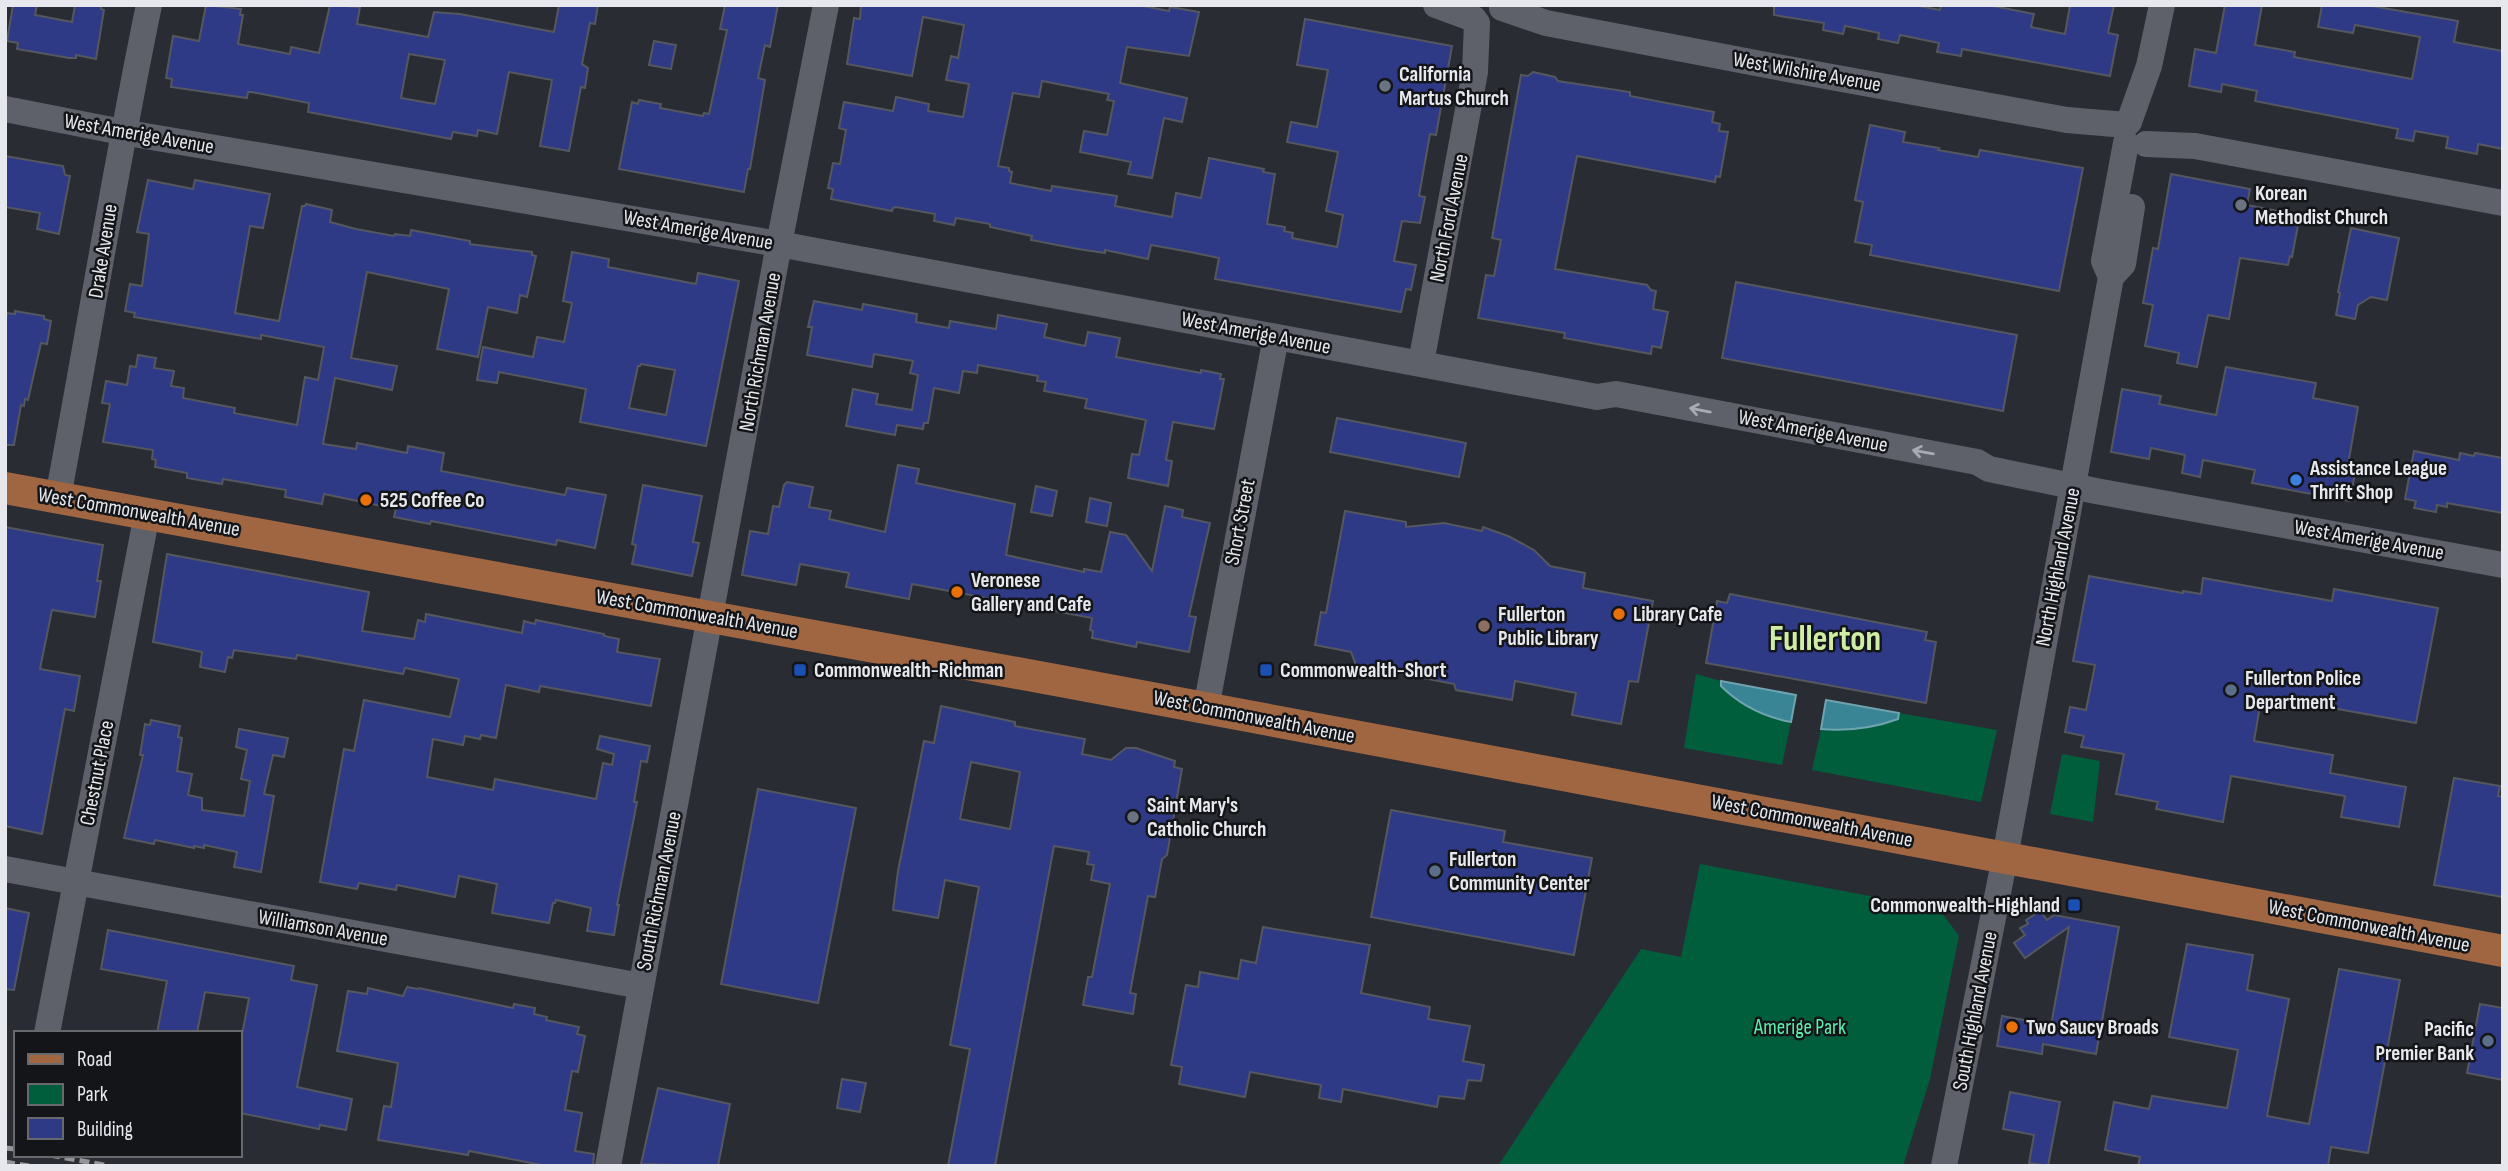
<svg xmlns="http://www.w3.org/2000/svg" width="2508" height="1171" viewBox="0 0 2508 1171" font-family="'Sofia Sans Condensed',sans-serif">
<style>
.green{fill:#005e3d}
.water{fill:#3a8595;stroke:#6ea3af;stroke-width:2}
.building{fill:#2f3a87;stroke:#55575f;stroke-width:2;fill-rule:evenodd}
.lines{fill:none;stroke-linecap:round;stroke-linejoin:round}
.minor{stroke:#5f616a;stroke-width:26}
.major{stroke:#a06641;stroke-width:32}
.rail{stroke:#92949a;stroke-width:5;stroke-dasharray:10 5;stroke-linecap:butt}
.oneway{stroke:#a9abb2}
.worship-dot{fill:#6b7280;stroke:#141518;stroke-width:2.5}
.shop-dot{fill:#3f7fe0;stroke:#141518;stroke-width:2.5}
.food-dot{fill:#e8710a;stroke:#141518;stroke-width:2.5}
.education-dot{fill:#8d6e63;stroke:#141518;stroke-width:2.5}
.transit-dot{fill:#1a4fb4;stroke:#141518;stroke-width:2.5}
.service-dot{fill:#5c6f8a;stroke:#141518;stroke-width:2.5}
.labels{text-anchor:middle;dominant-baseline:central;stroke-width:5;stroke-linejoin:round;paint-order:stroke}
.street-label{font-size:21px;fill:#e6e8ed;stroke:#141518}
.poi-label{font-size:21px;font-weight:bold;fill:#e6e8ed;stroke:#141518;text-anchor:start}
.park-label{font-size:21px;fill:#5bf1af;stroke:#141518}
.town-label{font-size:35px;font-weight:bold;fill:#cfeda4;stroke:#141518}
</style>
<rect width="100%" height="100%" fill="#2a2c33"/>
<g class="green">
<path d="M1696,674L1721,681V686C1740,705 1765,717 1791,722L1782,765L1684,748Z"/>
<path d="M1899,713L1997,730L1981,802L1812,770L1821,729C1846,731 1874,728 1898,719Z"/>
<polygon points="2062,754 2100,761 2093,822 2050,814"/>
<polygon points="1700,864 1939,909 1959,936 1930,1079 1903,1166 1498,1166 1641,949 1681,957"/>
</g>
<g class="water">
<path d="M1721,681L1796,695L1791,722C1765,717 1740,705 1721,686Z"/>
<path d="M1826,700L1899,713L1898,719C1874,728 1846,731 1821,729Z"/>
</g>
<g class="building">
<polygon points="13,5 37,5 35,15 72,22 75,5 101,5 101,9 104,10 96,59 76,55 76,58 69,58 17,49 18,43 7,41"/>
<path d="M206,5L241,9L240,15H243L238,44L290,54L291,47L319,53L330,5L360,7L357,24L428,37L434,12L460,14L554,32L559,5H598L595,24L590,23L582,64L588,68L585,88L581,87L569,151L540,146L552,80L509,72L497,134L478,130L477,136L453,132L451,139L308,112L309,103L251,92H248L247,98L171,87L172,79L166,78L173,36L199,41ZM409,54L445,60L435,104L401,98Z"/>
<polygon points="725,5 778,5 770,47 765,45 758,78 765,80 750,169 748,169 744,192 619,169 632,102 638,104 639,100 661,104 660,108 703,116 704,113 709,114 727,30 720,29"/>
<polygon points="861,5 1138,5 1169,11 1170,7 1199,12 1189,56 1127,47 1120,83 1187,98 1182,122 1164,118 1152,178 1128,174 1131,162 1080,152 1084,131 1107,135 1114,101 1107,100 1109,94 1042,81 1039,97 1013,93 998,166 1009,168 1009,171 1012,172 1010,183 1051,191 1052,186 1117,196 1115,206 1172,217 1176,193 1201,198 1209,158 1264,169 1263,172 1275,174 1267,224 1285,227 1284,231 1293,233 1292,238 1337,247 1343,215 1326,211 1338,152 1287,142 1291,122 1317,127 1328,70 1297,65 1305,19 1452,46 1436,135 1430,134 1419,196 1425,197 1420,223 1402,221 1394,261 1416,265 1411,290 1406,289 1401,312 1215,279 1219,258 1190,252 1151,245 1148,259 1105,250 1105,253 1078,249 1031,240 1032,236 990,227 990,224 956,218 954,225 934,221 935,214 896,207 893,208 892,211 831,199 833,189 828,188 833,163 840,164 846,130 839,128 844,102 893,111 896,97 929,104 928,111 963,117 969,84 946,80 951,56 958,58 964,25 923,17 912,76 847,64 854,18 860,19"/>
<polygon points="1774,5 1914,5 1940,10 1941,5 1988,5 2034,14 2031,27 2065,34 2070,5 2114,5 2108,33 2118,35 2110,76 1962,49 1961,56 1937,52 1939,43 1900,35 1898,43 1878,39 1879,33 1845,26 1843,34 1823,30 1824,23 1774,15"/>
<polygon points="2225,5 2262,5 2255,45 2295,52 2294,57 2412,79 2420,37 2355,25 2353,33 2318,27 2322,5 2366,5 2458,21 2454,42 2503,51 2503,149 2478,144 2477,154 2446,148 2448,137 2415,131 2413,141 2396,138 2398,129 2255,101 2257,91 2222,84 2221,92 2189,86 2195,49 2216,53"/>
<polygon points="654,41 676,45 671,69 649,65"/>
<polygon points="1533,72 1555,77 1558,81 1630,92 1630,96 1714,112 1712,122 1720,124 1719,131 1728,132 1720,177 1716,176 1715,182 1577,156 1555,269 1647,285 1651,290 1656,291 1653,309 1668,312 1661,348 1652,346 1651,354 1564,338 1565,333 1478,318 1486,275 1494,276 1501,240 1492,238 1521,75 1528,76"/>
<polygon points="1870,125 1905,132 1903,142 1939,148 1938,150 1978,157 1980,150 2083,168 2059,291 1870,255 1872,245 1855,242 1863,202 1855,200"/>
<polygon points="5,156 63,166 65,175 70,176 59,234 37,229 40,213 5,207"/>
<polygon points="2171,174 2250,189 2247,205 2288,213 2287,217 2299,220 2292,257 2290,256 2288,265 2240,258 2229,319 2208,315 2197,367 2177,363 2179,353 2145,346 2153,305 2143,303 2153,248 2158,249"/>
<polygon points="148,180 193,189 195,180 270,194 263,228 250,226 235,313 279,321 302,206 305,206 306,204 332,210 330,222 356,229 394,236 395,234 410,236 411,230 470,241 470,244 532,252 532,255 536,256 527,297 520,295 517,313 488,307 478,357 437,349 449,289 367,272 351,358 397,366 392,390 335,378 323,444 356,449 357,443 407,453 408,446 444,453 441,471 565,495 567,488 606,495 595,548 557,540 556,545 431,521 430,524 394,517 396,509 324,494 322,504 285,497 286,490 223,479 222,484 187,478 187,473 155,467 156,460 152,459 153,450 103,442 110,404 102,403 106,381 127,385 130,366 136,367 138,355 156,358 154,368 174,371 171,386 184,388 183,398 235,408 234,413 297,425 305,377 318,380 324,347 261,335 261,339 134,317 135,313 125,311 130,284 142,286 149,234 137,232"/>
<polygon points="2351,228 2399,238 2387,300 2371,297 2358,305 2355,319 2336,315 2340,293 2338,292"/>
<path d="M572,252L609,259L608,267L696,284L698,273L739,281L706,446L580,422L586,389L499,372L497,383L477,380L483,347L533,357L537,337L564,342L572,303L563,301ZM641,364L675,370L666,415L629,408L638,366H640Z"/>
<polygon points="1736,282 2017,335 2003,411 1722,358"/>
<polygon points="814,301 862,310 863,304 917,314 916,322 949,328 950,321 996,329 998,315 1047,324 1044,337 1085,346 1088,332 1120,338 1116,357 1201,373 1201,370 1221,374 1220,379 1224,379 1214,429 1173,422 1166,460 1172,461 1168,486 1128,478 1132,454 1139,455 1146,420 1085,408 1087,399 1044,391 1046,382 1037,381 1038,376 978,365 977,373 963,371 959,393 934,388 928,423 924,423 923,429 897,425 895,435 846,426 853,389 878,394 876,404 912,410 918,375 910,373 913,361 874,354 872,367 807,355 812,327 808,327"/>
<polygon points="15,311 44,316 44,319 51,321 47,344 41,343 28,400 25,399 24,406 21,405 14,445 5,445 5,323 7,313 15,314"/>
<polygon points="2226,367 2316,383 2313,398 2358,407 2348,465 2356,467 2350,501 2252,483 2255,470 2203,460 2200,477 2182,473 2185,455 2151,448 2149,459 2111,452 2122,389 2161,396 2159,404 2216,415"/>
<polygon points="1337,418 1466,443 1459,477 1330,452"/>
<polygon points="2414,451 2459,460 2460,453 2474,456 2475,453 2503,458 2503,513 2447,503 2447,507 2437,505 2436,512 2414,508 2416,501 2405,499"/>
<polygon points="898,465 919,469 916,483 1015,504 1006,555 1084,572 1084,569 1101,572 1110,532 1126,535 1152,571 1165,506 1183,510 1182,517 1210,523 1189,616 1196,617 1189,652 1137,642 1136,647 1092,638 1093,631 1090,630 1092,618 912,584 909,599 846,587 849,573 800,564 796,585 742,575 750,531 768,534 773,506 779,507 784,485 787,482 813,487 809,507 831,511 829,519 885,532"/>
<polygon points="643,485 702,496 693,542 699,543 692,576 632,564 636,545 632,544"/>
<polygon points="1036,486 1057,491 1052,516 1031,512"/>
<polygon points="1090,498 1111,503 1107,526 1086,522"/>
<polygon points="1345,511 1406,522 1406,527 1444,523 1482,531 1483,527 1508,536 1534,550 1550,566 1585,573 1583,588 1653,601 1638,682 1629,681 1621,724 1572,715 1576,693 1515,681 1512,700 1456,690 1454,684 1356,665 1351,652 1315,645 1321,612 1326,613"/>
<polygon points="5,527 103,545 97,581 101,581 95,617 52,610 40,669 80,676 74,711 65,709 42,834 5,826"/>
<polygon points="167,554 369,592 362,631 414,639 418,620 425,622 426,614 522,633 524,621 535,624 536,620 604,634 604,636 619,639 617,652 660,659 651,706 540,686 539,692 506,685 496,738 481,735 480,739 465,736 463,745 433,739 427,777 493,790 495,779 596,799 603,763 612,765 614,754 597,749 600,736 650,746 647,762 641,761 634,802 637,802 617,905 619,905 614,935 587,931 591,908 556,900 555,903 553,903 549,923 492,913 497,884 459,876 455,897 397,885 396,890 359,883 357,889 320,882 344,749 354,751 364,700 450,717 459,679 405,668 403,674 297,655 296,659 234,650 232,658 228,657 225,672 200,667 202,652 153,642"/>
<polygon points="2089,576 2183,593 2183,591 2201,594 2203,578 2332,601 2334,589 2438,608 2416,723 2287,700 2285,711 2260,706 2254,741 2333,755 2330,773 2406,787 2399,827 2341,817 2345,796 2231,776 2223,822 2156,809 2158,802 2116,794 2124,754 2081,747 2084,736 2065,732 2070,707 2086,710 2095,665 2073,661"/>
<polygon points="1730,594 1927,632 1925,640 1936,642 1926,703 1706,663 1717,601 1727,603"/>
<path d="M941,706L1015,722V726L1085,739L1082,754L1111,760L1126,748H1136L1175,761L1174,767L1182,769L1167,855L1162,859L1155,897L1148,896L1130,993L1136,994L1133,1014L1083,1005L1088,977H1092L1110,884L1091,880L1094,865L1087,864L1089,852L1054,846L995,1166H948L970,1049L950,1045L979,887L945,880L938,918L893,910L898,871L924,741L934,743ZM971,762L1020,772L1010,829L960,819Z"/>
<polygon points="151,720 180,726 178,737 182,738 177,771 192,774 188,795 202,798 202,810 244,816 250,781 241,779 247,750 236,747 239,729 288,738 284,757 273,755 264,794 274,796 261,872 234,867 237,852 204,845 204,848 194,846 194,848 155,840 154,844 124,838 143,755 140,755 145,724 150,725"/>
<polygon points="2454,778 2500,786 2498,796 2503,797 2503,897 2434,885"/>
<polygon points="758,789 856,808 818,1003 721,984"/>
<polygon points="1391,810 1505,831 1503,842 1592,858 1574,955 1371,917"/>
<polygon points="5,908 29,913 14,990 5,989"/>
<polygon points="2040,911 2047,920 2054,915 2119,927 2096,1054 2043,1044 2042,1054 1997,1046 2002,1016 2051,1025 2069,927 2025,958 2014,943 2025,935 2020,928 2028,924 2026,920"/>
<polygon points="1263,927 1370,945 1361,993 1430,1007 1428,1019 1470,1026 1463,1061 1484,1065 1481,1081 1468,1080 1464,1099 1439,1096 1437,1107 1343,1089 1341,1102 1319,1098 1321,1085 1250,1072 1245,1097 1179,1084 1182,1067 1171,1065 1186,985 1198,987 1200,972 1238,979 1241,960 1256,963"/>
<polygon points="108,930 294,966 291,980 317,985 297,1087 352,1099 346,1130 320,1125 319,1129 240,1113 240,1045 249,998 205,992 197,1033 157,1033 167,981 101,969"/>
<polygon points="2187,944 2253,955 2247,990 2289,999 2267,1116 2309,1124 2339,969 2400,980 2368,1153 2331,1147 2328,1166 2138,1166 2140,1157 2105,1150 2114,1102 2149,1109 2152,1096 2227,1108 2238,1050 2169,1037"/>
<polygon points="407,987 418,989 419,988 513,1008 514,1004 535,1008 534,1014 547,1017 546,1020 579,1027 577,1034 585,1036 578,1072 572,1071 565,1110 582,1113 575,1151 594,1154 593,1166 547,1166 469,1151 468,1155 378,1140 384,1106 391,1107 398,1063 337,1051 348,991 367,994 368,988 403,996"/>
<polygon points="2480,1004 2503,1008 2503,1080 2467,1073"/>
<polygon points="842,1079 866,1083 860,1112 837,1108"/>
<polygon points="658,1088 730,1104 718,1166 641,1164"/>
<polygon points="2010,1092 2060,1102 2048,1166 2029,1163 2034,1135 2003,1129"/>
</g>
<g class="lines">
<g class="minor">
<polyline points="1436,5 1474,19"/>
<polyline points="1502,8 1546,23 1777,67 2067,120 2126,125"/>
<polyline points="5,109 122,132 779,244 1597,397 1616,394 1977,462 1989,469 2096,491 2503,565"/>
<polyline points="2129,122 2149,66 2162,5"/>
<polyline points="2146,144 2195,146 2503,203"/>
<polyline points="2111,277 2123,264 2132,207"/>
<polyline points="1421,363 1475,72 1477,23"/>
<path d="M58,497C89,333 115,169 149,5"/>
<polyline points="1206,708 1276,337"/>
<polyline points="5,869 641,986"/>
<polyline points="47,1033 147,514"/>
<polyline points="608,1166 779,244 826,5"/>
<polyline points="1944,1166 2005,857 2105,310 2111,277 2104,261 2126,143"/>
</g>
<polyline class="major" points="5,488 1066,682 2503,951"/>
<g class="rail">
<polyline points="5,1148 16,1149"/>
<polyline points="50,1155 109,1166"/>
<polyline points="5,1162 29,1166"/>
</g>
</g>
<defs><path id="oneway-shaft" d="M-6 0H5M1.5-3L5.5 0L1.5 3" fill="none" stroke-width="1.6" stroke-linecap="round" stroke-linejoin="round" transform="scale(1.75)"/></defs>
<g class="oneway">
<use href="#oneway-shaft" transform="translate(1700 410) rotate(-169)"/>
<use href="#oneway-shaft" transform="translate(1923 452) rotate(-170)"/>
</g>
<g class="worship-dot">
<circle cx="1385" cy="86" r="7"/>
<circle cx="2241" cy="205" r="7"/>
<circle cx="1133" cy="817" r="7"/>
</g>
<circle class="shop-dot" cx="2296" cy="480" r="7"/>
<g class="food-dot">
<circle cx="366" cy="500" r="7"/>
<circle cx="957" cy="592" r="7"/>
<circle cx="1619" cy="614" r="7"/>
<circle cx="2012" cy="1027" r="7"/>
</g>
<circle class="education-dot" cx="1484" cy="626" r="7"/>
<g class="transit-dot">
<rect x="793" y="663" width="14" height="14" rx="3.5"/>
<rect x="1259" y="663" width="14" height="14" rx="3.5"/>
<rect x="2067" y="898" width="14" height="14" rx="3.5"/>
</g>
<g class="service-dot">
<circle cx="2231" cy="690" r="7"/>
<circle cx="1435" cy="871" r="7"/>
<circle cx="2488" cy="1041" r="7"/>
</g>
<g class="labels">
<g class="street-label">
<text transform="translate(1807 72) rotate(10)">West Wilshire Avenue</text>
<text transform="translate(139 134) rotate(10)">West Amerige Avenue</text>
<text transform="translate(1449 218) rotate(-79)">North Ford Avenue</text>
<text transform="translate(698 230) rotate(10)">West Amerige Avenue</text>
<text transform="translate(103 251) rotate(-81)">Drake Avenue</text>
<text transform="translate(1256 333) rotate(11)">West Amerige Avenue</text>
<text transform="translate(760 352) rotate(-80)">North Richman Avenue</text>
<text transform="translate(1813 431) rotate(11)">West Amerige Avenue</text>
<text transform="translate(139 512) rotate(10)">West Commonwealth Avenue</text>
<text transform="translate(1240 522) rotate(-79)">Short Street</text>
<text transform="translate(2369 540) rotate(10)">West Amerige Avenue</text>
<text transform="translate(2058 567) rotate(-79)">North Highland Avenue</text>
<text transform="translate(697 614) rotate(10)">West Commonwealth Avenue</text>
<text transform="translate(1254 717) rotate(11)">West Commonwealth Avenue</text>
<text transform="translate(97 773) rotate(-79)">Chestnut Place</text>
<text transform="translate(1812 821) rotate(11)">West Commonwealth Avenue</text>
<text transform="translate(659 891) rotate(-79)">South Richman Avenue</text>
<text transform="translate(2369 926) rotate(11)">West Commonwealth Avenue</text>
<text transform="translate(323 928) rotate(10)">Williamson Avenue</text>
<text transform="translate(1975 1011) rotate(-79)">South Highland Avenue</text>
</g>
<g class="poi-label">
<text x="1399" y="74">California<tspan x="1399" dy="24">Martus Church</tspan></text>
<text x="2255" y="193">Korean<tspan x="2255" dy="24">Methodist Church</tspan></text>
<text x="2310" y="468">Assistance League<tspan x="2310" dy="24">Thrift Shop</tspan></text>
<text x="380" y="500">525 Coffee Co</text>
<text x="971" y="580">Veronese<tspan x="971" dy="24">Gallery and Cafe</tspan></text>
<text x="1498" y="614">Fullerton<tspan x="1498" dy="24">Public Library</tspan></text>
<text x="1633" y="614">Library Cafe</text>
<text x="814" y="670">Commonwealth-Richman</text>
<text x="1280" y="670">Commonwealth-Short</text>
<text x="2245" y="678">Fullerton Police<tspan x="2245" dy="24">Department</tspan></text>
<text x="1147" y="805">Saint Mary's<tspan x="1147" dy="24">Catholic Church</tspan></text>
<text x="1449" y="859">Fullerton<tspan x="1449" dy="24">Community Center</tspan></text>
<text x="2060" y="905" text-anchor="end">Commonwealth-Highland</text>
<text x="2026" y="1027">Two Saucy Broads</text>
<text x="2474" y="1029" text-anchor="end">Pacific<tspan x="2474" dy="24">Premier Bank</tspan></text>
</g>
<g class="park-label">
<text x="1800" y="1027">Amerige Park</text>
</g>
<g class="town-label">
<text x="1825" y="639">Fullerton</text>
</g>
</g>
<rect width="2508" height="1171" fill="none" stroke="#e6e8ed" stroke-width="14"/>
<rect x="14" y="1031" width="228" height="126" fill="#141518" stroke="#68696d" stroke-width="2"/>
<rect x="28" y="1054" width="35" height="10" fill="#a06641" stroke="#68696d" stroke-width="2"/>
<text x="77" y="1066" font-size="21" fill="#e6e8ed">Road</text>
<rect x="28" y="1084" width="35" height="21" fill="#005e3d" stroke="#68696d" stroke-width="2"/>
<text x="77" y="1101" font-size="21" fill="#e6e8ed">Park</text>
<rect x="28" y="1118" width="35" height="21" fill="#2f3a87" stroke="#68696d" stroke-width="2"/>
<text x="77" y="1136" font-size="21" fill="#e6e8ed">Building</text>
</svg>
